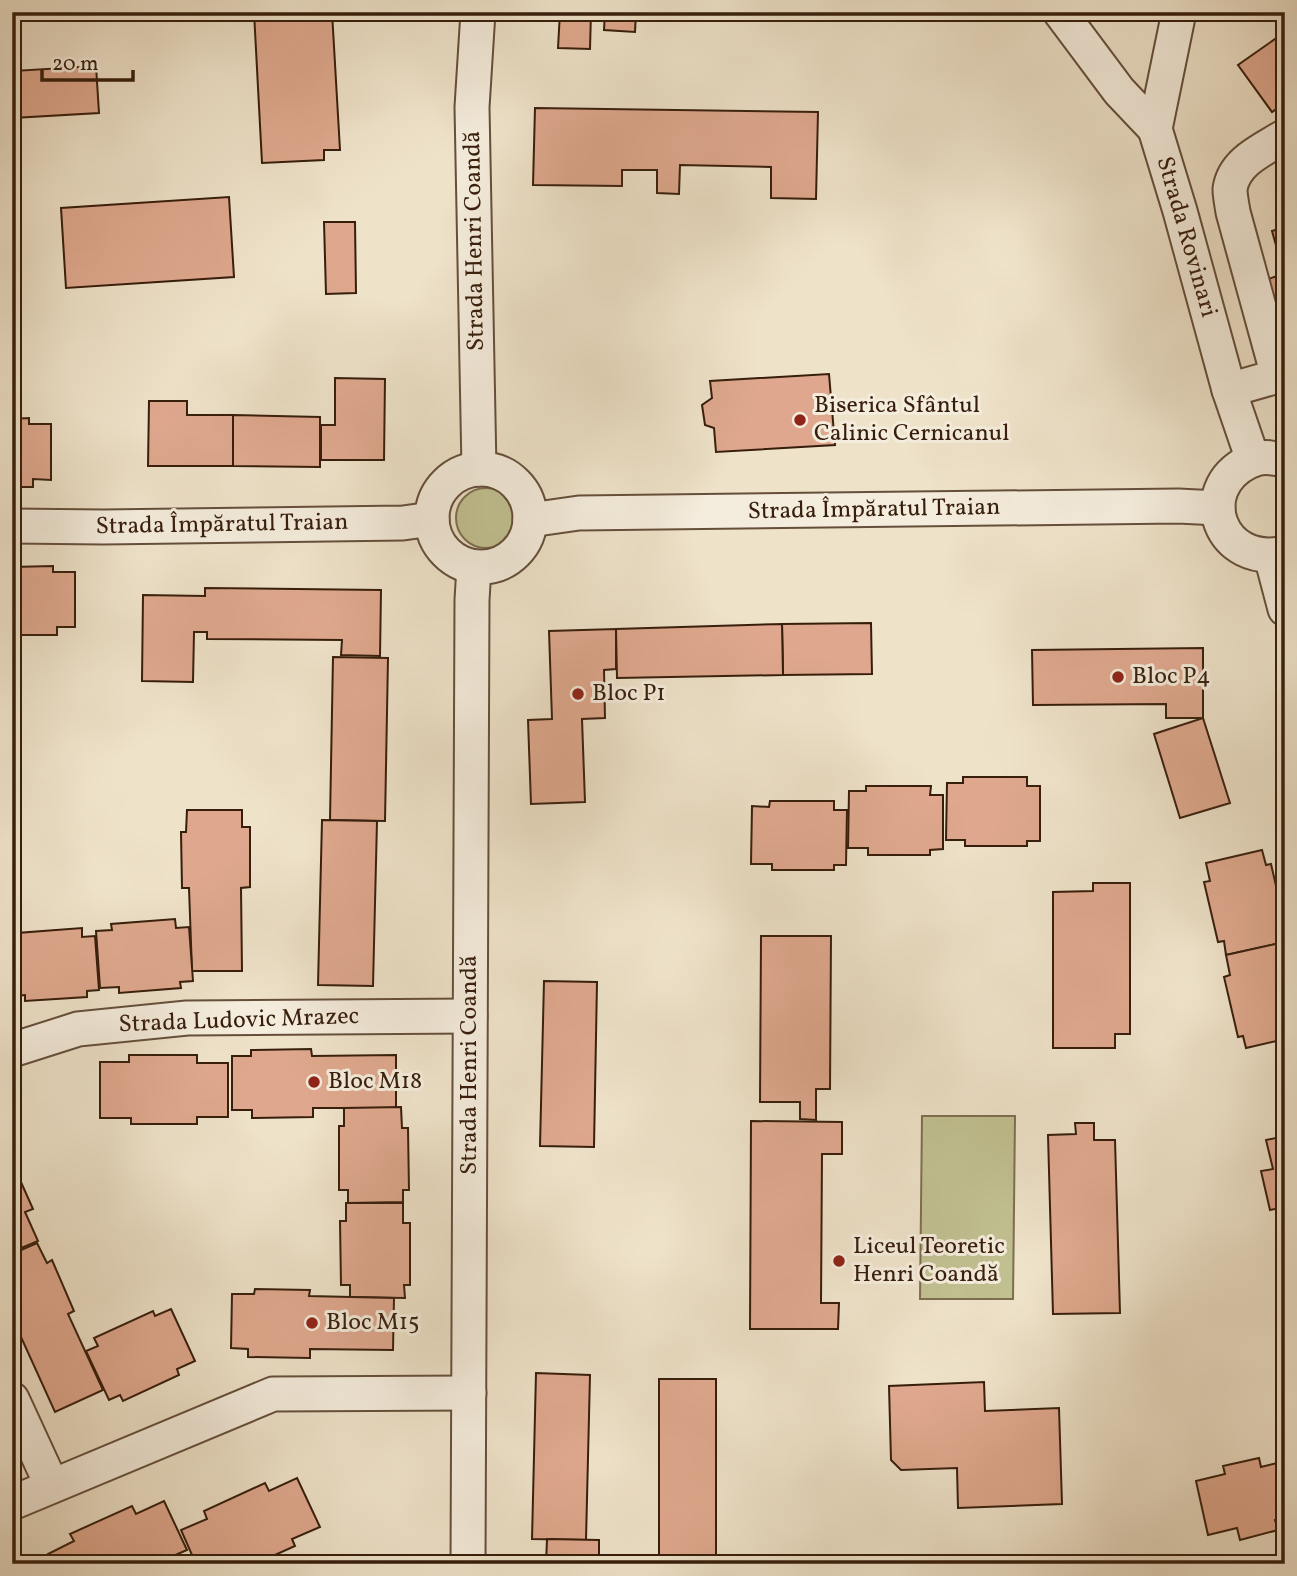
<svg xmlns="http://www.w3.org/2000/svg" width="1297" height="1576" viewBox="0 0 1297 1576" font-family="Vollkorn,serif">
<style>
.green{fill:#c1c091;stroke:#7c6f4e;stroke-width:2}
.building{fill:#dfa88e;stroke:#371e0c;stroke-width:2}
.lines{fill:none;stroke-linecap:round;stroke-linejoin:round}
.minor-casing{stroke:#654f3b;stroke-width:37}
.minor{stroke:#f4ecdc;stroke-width:33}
.poi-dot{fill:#8f2418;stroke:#f4ecdc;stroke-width:2.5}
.labels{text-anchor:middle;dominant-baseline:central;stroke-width:6;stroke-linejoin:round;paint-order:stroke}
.street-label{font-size:24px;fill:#371e0c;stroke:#f4ecdc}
.poi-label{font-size:24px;fill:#371e0c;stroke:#f4ecdc;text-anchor:start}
</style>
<rect width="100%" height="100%" fill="#eee2c9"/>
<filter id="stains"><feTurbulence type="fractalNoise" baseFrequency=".00286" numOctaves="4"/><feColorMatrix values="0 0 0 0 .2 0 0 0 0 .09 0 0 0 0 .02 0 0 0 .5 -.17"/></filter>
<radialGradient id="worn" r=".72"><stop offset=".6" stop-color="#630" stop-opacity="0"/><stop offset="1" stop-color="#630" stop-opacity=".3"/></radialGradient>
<g class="green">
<circle cx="486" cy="518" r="30"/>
<polygon points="922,1116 1015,1116 1013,1299 920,1299"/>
</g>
<g class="building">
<polygon points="254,12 332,12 340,150 324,150 324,160 262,163"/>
<polygon points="560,12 591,12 590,49 558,48"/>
<polygon points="605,12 636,12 635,32 604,30"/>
<polygon points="1285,32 1285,103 1272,112 1238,65"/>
<polygon points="12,49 14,71 96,66 99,113 13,118 14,131 12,131"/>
<polygon points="535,108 818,112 816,199 771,198 771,167 680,165 679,194 657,193 657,170 622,170 622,186 533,185"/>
<polygon points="229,197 234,277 66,288 61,208"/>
<polygon points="324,222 355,222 356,293 326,294"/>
<polygon points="1285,227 1285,247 1277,249 1272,231"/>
<polygon points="1285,273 1285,297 1274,301 1266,280"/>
<polygon points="829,374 835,445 716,452 714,428 705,425 702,405 712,398 710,381"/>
<polygon points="335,378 385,379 384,460 321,460 321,425 335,425"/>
<polygon points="1285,380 1285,415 1275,385"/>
<polygon points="149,401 187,401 187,415 233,415 233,466 148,466"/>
<polygon points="233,415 320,417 320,467 233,466"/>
<polygon points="29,418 29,424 51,424 51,480 33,479 33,487 12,487 12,419"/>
<polygon points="53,566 53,572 75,572 75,627 57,627 57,635 12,635 12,567"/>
<polygon points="205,588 381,590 380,656 341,655 342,640 207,639 207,632 194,632 193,682 142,681 143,595 205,596"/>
<polygon points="871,623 872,674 783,675 782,624"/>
<polygon points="782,624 783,675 617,678 616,629"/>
<polygon points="616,629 616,669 604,670 605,718 582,719 585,802 531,804 528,720 552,719 549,631"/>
<polygon points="1203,648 1203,718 1166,718 1166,704 1033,705 1032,650"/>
<polygon points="333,657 388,658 385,821 330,820"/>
<polygon points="1203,718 1230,803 1180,818 1154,734"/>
<polygon points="963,777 1027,777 1027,786 1040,786 1040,841 1027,841 1027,846 965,846 965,840 946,840 947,783 963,783"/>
<polygon points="866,786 931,786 930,795 943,795 943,849 930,850 930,855 868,855 868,848 848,848 849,791 866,791"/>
<polygon points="770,801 834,801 834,810 847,810 846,865 834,865 834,870 772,870 772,864 751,864 752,806 769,807"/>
<polygon points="187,810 242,810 242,827 250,827 250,887 241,888 242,971 192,971 189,888 182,888 181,832 186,832"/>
<polygon points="322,820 377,821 373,986 318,985"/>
<polygon points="1262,850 1266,865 1271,864 1285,925 1285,927 1277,929 1280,943 1226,955 1224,941 1218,942 1204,882 1210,881 1206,863"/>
<polygon points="1093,883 1130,883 1130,1034 1115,1034 1115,1048 1053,1048 1053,892 1093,891"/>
<polygon points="175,919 176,928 189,927 193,981 180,982 181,988 119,993 119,987 100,988 96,931 112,930 111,924"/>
<polygon points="82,928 82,937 95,936 99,990 87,991 87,997 25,1001 25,995 12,996 12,938 18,938 17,933"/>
<polygon points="761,936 831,936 830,1089 816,1089 816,1120 800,1119 800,1102 760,1102"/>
<polygon points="1280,943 1285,958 1285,1039 1246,1048 1243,1036 1238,1037 1224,977 1230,975 1226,955"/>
<polygon points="544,981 597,982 594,1147 540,1146"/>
<polygon points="311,1049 312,1056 396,1055 396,1108 313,1108 313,1117 252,1118 252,1110 232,1110 232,1056 251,1056 251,1050"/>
<polygon points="129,1055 197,1055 197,1063 228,1063 228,1117 197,1117 197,1124 131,1124 131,1118 100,1118 100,1062 129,1062"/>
<polygon points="401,1107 402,1128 408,1128 409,1190 403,1190 403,1202 348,1203 348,1190 339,1190 339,1126 344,1126 344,1108"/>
<polygon points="751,1121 842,1122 842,1154 822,1154 821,1303 839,1303 838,1329 750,1329"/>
<polygon points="1075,1123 1094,1123 1094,1140 1115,1140 1120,1313 1053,1314 1048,1135 1076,1134"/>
<polygon points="1285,1136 1285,1231 1280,1208 1270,1210 1261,1171 1273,1169 1266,1140"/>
<polygon points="12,1162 33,1209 25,1212 38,1241 12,1252"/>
<polygon points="346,1203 403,1203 403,1223 410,1223 410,1285 404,1285 405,1298 350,1297 350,1285 341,1285 340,1221 346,1221"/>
<polygon points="37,1243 47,1263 52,1260 74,1311 68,1314 103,1390 55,1412 21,1337 12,1340 12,1254"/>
<polygon points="255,1289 310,1290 309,1296 394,1298 393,1350 310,1349 310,1358 248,1357 248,1349 231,1348 232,1294 254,1294"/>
<polygon points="171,1309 195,1361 177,1369 179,1375 123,1401 120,1395 109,1400 86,1351 98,1346 94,1338 153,1311 155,1316"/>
<polygon points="536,1373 590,1375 586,1540 532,1539"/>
<rect x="659" y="1379" width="57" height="185"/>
<polygon points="984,1382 985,1411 1059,1408 1062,1504 958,1508 957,1468 901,1470 891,1460 889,1386"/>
<polygon points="1259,1458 1261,1467 1285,1461 1285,1518 1275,1520 1278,1530 1240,1540 1237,1528 1208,1535 1196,1481 1225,1474 1223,1466"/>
<polygon points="297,1478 320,1527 292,1539 295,1546 255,1564 196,1564 181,1530 207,1519 204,1511 265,1483 269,1491"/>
<polygon points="164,1501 187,1550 159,1562 159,1564 52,1564 48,1554 74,1541 70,1534 132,1506 136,1514"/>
<polygon points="547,1539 599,1540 599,1564 546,1564"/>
</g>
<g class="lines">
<g class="minor-casing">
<g id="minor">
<polyline points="478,12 472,107 479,469"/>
<polyline points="1060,12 1119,91 1155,129"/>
<polyline points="1179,12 1155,129 1180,211 1229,390 1253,460"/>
<path d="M1229,390L1278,376L1233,212C1232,205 1230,196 1230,189C1234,161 1263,150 1285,136"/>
<path d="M1285,461C1273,457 1259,456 1248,462C1192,490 1220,568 1285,553"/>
<circle cx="481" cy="518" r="49"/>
<polyline points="530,520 579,513 1178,506 1218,508"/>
<polyline points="12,526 103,527 403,523 432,519"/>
<polyline points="1271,556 1285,609"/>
<polyline points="12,1050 78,1029 187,1018 470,1016"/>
<polyline points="12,1399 52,1486"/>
<polyline points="12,1503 273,1394 469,1393"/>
<polyline points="468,1564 472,600 474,567"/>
</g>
</g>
<use href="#minor" class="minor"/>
</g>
<g class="poi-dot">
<circle cx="800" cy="420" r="7"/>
<circle cx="1118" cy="677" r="7"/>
<circle cx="578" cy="694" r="7"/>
<circle cx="314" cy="1082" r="7"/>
<circle cx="839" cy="1261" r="7"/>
<circle cx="312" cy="1323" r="7"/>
</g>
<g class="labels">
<g class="street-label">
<text transform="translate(1186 237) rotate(74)">Strada Rovinari</text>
<text transform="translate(475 241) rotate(-91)">Strada Henri Coandă</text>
<text transform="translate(874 510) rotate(-1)">Strada Împăratul Traian</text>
<text transform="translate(222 525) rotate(-1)">Strada Împăratul Traian</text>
<text transform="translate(239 1021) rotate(-2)">Strada Ludovic Mrazec</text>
<text transform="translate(470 1065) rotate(-90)">Strada Henri Coandă</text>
</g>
<g class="poi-label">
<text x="814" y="406">Biserica Sfântul<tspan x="814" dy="28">Calinic Cernicanul</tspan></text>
<text x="1132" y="677">Bloc P4</text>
<text x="592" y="694">Bloc P1</text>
<text x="328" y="1082">Bloc M18</text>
<text x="853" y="1247">Liceul Teoretic<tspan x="853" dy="28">Henri Coandă</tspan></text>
<text x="326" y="1323">Bloc M15</text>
</g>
</g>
<rect width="1297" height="1576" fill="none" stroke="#eee2c9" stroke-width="42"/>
<rect x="14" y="14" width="1269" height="1548" fill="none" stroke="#371e0c" stroke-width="3.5"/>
<rect x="21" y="21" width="1255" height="1534" fill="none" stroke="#371e0c" stroke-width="2"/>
<path d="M42 70v10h91v-10" fill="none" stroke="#371e0c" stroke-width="3.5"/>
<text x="52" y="70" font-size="21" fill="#371e0c" stroke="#f4ecdc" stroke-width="5" paint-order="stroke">20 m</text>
<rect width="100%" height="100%" filter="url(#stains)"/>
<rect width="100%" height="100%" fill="url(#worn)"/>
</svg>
